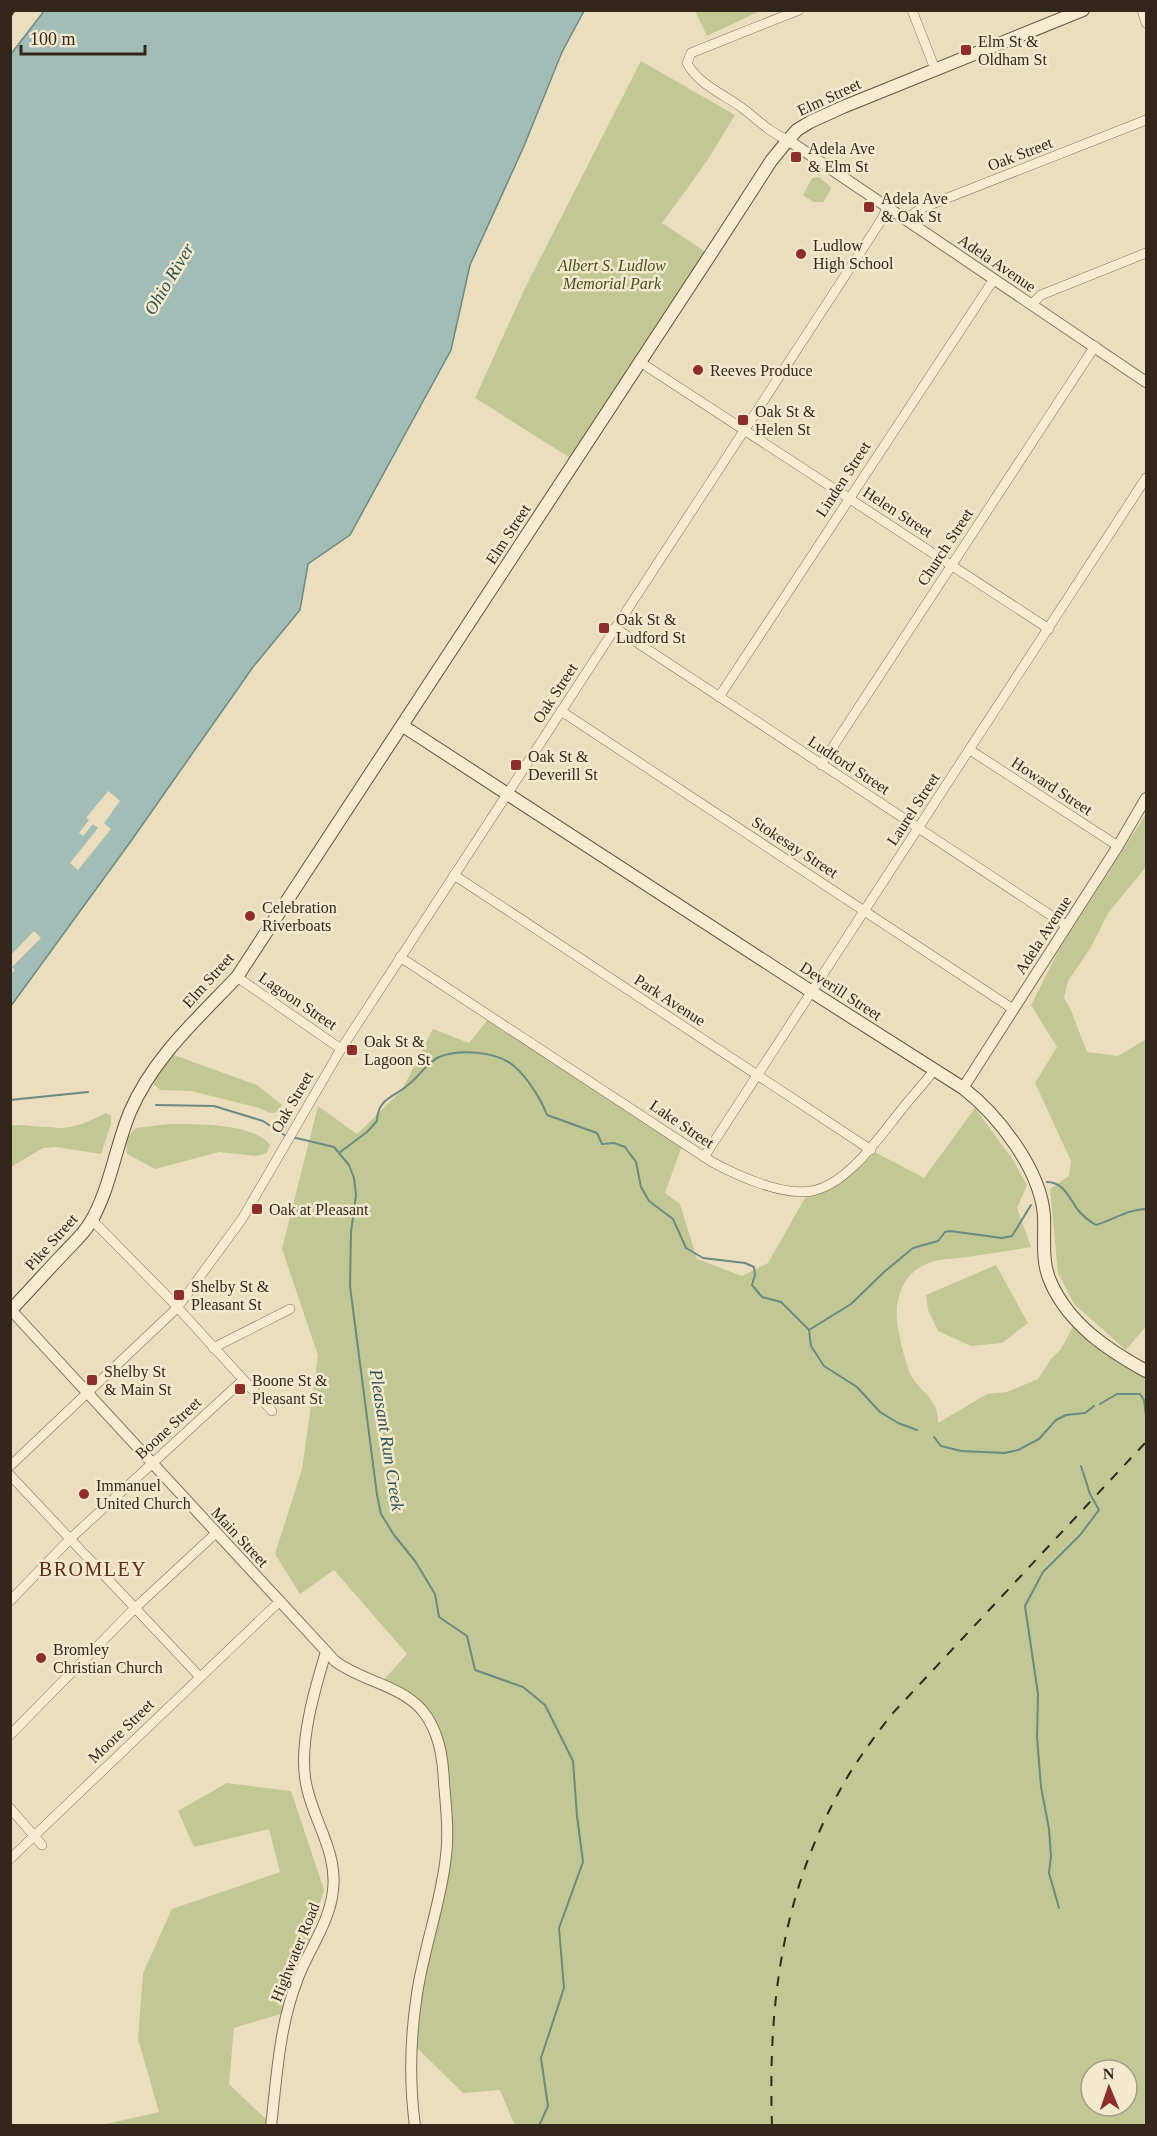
<svg xmlns="http://www.w3.org/2000/svg" width="1157" height="2136" viewBox="0 0 1157 2136" font-family="Georgia,serif">
<style>
.green{fill:#c2c894;fill-rule:evenodd}
.water{fill:#a2bdb5;stroke:#6a8a82;stroke-width:1.5}
.pier{fill:#ebdebf}
.lines{fill:none;stroke-linecap:round;stroke-linejoin:round}
.stream{stroke:#6a8a82;stroke-width:2}
.minor-casing{stroke:#836f59;stroke-width:10}
.tertiary-casing{stroke:#836f59;stroke-width:12}
.secondary-casing{stroke:#64503c;stroke-width:14}
.minor{stroke:#f7ecd2;stroke-width:9}
.tertiary{stroke:#f7ecd2;stroke-width:10}
.secondary{stroke:#f7ecd2;stroke-width:12}
.rail{stroke:#33271c;stroke-width:2;stroke-dasharray:10 10;stroke-linecap:butt}
.poi-dot{fill:#8f2c2c;stroke:#f3e9ce;stroke-width:2}
.labels{text-anchor:middle;dominant-baseline:central;stroke-width:5;stroke-linejoin:round;paint-order:stroke}
.poi-label{font-size:16px;fill:#33271c;stroke:#f3e9ce;text-anchor:start}
.street-label{font-size:16px;fill:#33271c;stroke:#f3e9ce}
.park-label{font-size:16px;font-style:italic;fill:#444f24;stroke:#f3e9ce}
.water-label{font-size:18px;font-style:italic;fill:#2c5250;stroke:#f3e9ce}
.quarter-label{font-size:20px;letter-spacing:1.5px;fill:#5e2b1e;stroke:#f3e9ce}
</style>
<rect width="100%" height="100%" fill="#ebdebf"/>
<g class="green">
<polygon points="760,11 707,36 695,11 695,10"/>
<polygon points="641,61 735,115 707,161 662,223 710,255 575,461 475,398 525,288"/>
<polygon points="819,177 830,186 831,189 823,202 813,202 803,195 812,178"/>
<polygon points="1146,814 1146,867 1108,913 1091,947 1068,981 1064,998 1070,1008 1087,1052 1118,1056 1146,1039 1146,1326 1126,1350 1074,1304 1058,1273 1050,1189 1069,1176 1071,1161 1035,1083 1057,1047 1031,1005 1059,950"/>
<path d="M491,1016L683,1143L665,1193L680,1204L697,1259L742,1276L768,1263L809,1191L822,1187L871,1150L924,1178L975,1108L1013,1160L1027,1185L1017,1208L1031,1247C1010,1251 988,1254 967,1257C957,1259 945,1258 935,1261C907,1268 895,1292 897,1320C898,1332 906,1367 912,1377C923,1395 939,1399 938,1423L987,1394L1007,1392L1038,1379L1050,1360L1061,1349L1076,1321L1146,1371V2125L515,2126L500,2090L463,2093L411,2042L447,1844L433,1729L412,1701L379,1685L407,1654L334,1570L300,1594L275,1554L302,1469L318,1355L282,1249L318,1106L357,1134L402,1090L433,1029L469,1043ZM1091,2070H1127V2106H1091Z"/>
<polygon points="174,1055 257,1085 282,1105 280,1112 270,1113 259,1108 191,1091 161,1090 154,1085 154,1078"/>
<path d="M106,1113L111,1116V1124L101,1154L56,1147L43,1148L11,1167V1125C27,1125 43,1127 60,1128C76,1128 92,1120 106,1113Z"/>
<path d="M168,1124C195,1124 254,1123 270,1145L267,1153L256,1156L219,1152L155,1169L127,1154L126,1139L136,1128Z"/>
<polygon points="996,1265 1028,1323 1002,1343 971,1346 938,1331 928,1310 926,1295"/>
<polygon points="227,1783 291,1791 324,1890 287,2012 234,2028 229,2084 271,2124 271,2125 97,2126 159,2112 138,2039 143,1973 172,1909 280,1872 269,1829 194,1847 178,1811"/>
</g>
<polygon class="water" points="44,11 584,11 562,52 524,146 470,265 451,350 350,535 308,564 300,610 253,667 131,841 11,1006 11,54"/>
<g class="pier">
<polygon points="108,791 120,801 104,823 111,829 78,870 70,863 98,828 93,824 83,836 79,833 89,820 86,818"/>
<polygon points="34,931 41,938 12,967 15,970 11,974 11,955"/>
</g>
<g class="lines">
<g class="stream">
<polyline points="10,1100 88,1092"/>
<polyline points="156,1105 214,1106 263,1121 286,1136"/>
<polyline points="292,1137 334,1147 349,1165 354,1178 356,1195 351,1232 350,1286 377,1495 381,1514 394,1535 415,1561 435,1594 439,1617 467,1636 475,1670 523,1687 545,1705 573,1761 577,1816 583,1862 559,1928 564,1988 541,2058 548,2106 539,2126"/>
<path d="M339,1153L367,1132L377,1121C378,1098 393,1098 408,1085C419,1077 426,1063 439,1057C459,1049 497,1051 514,1066C527,1077 541,1099 547,1115L597,1133L602,1144L614,1143L625,1147L636,1162L641,1187L649,1201L673,1219L686,1248L703,1258L745,1263L754,1267L755,1275L752,1285L762,1297L781,1302L809,1330L811,1346L824,1366L857,1387L880,1412L898,1423L917,1430"/>
<path d="M1047,1182C1064,1182 1069,1198 1078,1210C1083,1216 1089,1221 1096,1225C1113,1220 1128,1209 1146,1209"/>
<polyline points="809,1330 851,1304 884,1272 913,1248 938,1241 945,1232 950,1231 1002,1238 1012,1236 1031,1205"/>
<polyline points="1100,1404 1117,1394 1140,1394 1144,1400 1146,1416"/>
<polyline points="934,1437 941,1446 961,1451 1005,1453 1018,1450 1039,1439 1056,1420 1066,1415 1085,1413 1094,1406"/>
<polyline points="1059,1908 1049,1873 1051,1856 1049,1829 1041,1787 1037,1737 1038,1694 1025,1606 1043,1572 1080,1535 1099,1510 1090,1494 1081,1466"/>
</g>
<g class="minor-casing">
<g id="minor">
<polyline points="912,10 935,69"/>
<polyline points="1142,10 1146,23"/>
<path d="M788,140C770,133 757,119 741,107C723,94 698,84 687,63L691,53L799,10"/>
<polyline points="905,219 922,208 1146,120"/>
<polyline points="1032,304 1041,295 1146,253"/>
<polyline points="640,362 1049,629"/>
<polyline points="615,628 1067,926"/>
<polyline points="719,697 994,279"/>
<polyline points="561,711 1013,1009"/>
<polyline points="970,750 1118,846"/>
<polyline points="821,765 1095,346"/>
<polyline points="454,875 871,1150"/>
<path d="M400,957L712,1162C738,1176 782,1196 812,1191C848,1184 880,1136 902,1109C912,1096 924,1084 934,1070"/>
<polyline points="237,977 341,1049"/>
<polyline points="704,1157 1146,478"/>
<polyline points="92,1220 166,1295 272,1411"/>
<polyline points="213,1348 290,1309"/>
<polyline points="10,1466 177,1308 242,1219 341,1049 882,219 887,208"/>
<polyline points="10,1475 200,1677"/>
<polyline points="10,1601 71,1538 243,1380"/>
<polyline points="10,1735 135,1608 216,1533"/>
<polyline points="10,1808 42,1845"/>
<polyline points="10,1859 280,1601"/>
</g>
</g>
<g class="tertiary-casing">
<g id="tertiary">
<polyline points="788,140 1146,382"/>
<polyline points="963,1088 1118,846 1146,798"/>
<path d="M11,1310L335,1661C361,1681 400,1685 422,1710C439,1731 443,1757 444,1783C446,1807 449,1832 446,1856C441,1903 424,1947 417,1994C410,2039 409,2081 415,2126"/>
<path d="M271,2126C277,2076 279,2026 298,1978C309,1949 330,1922 333,1890C338,1849 310,1817 305,1777C300,1739 315,1688 326,1652"/>
</g>
</g>
<g class="secondary-casing">
<g id="secondary">
<path d="M403,726L812,992L963,1088C998,1115 1041,1170 1044,1216C1045,1239 1041,1262 1051,1283C1070,1325 1108,1350 1146,1371"/>
<path d="M10,1311C28,1292 45,1273 63,1254C72,1244 83,1235 90,1223C110,1190 115,1148 130,1112C153,1058 197,1019 237,977L720,240L771,161L788,140L797,130L810,122L843,107L1083,10"/>
</g>
</g>
<use href="#minor" class="minor"/>
<use href="#tertiary" class="tertiary"/>
<use href="#secondary" class="secondary"/>
<g class="rail">
<polyline points="10,17 15,10"/>
<path d="M772,2126C768,2006 781,1897 840,1790C854,1764 873,1739 891,1715L1146,1442"/>
</g>
</g>
<g class="poi-dot">
<rect x="960" y="44" width="12" height="12" rx="3"/>
<rect x="790" y="151" width="12" height="12" rx="3"/>
<rect x="863" y="201" width="12" height="12" rx="3"/>
<circle cx="801" cy="254" r="6"/>
<circle cx="698" cy="370" r="6"/>
<rect x="737" y="414" width="12" height="12" rx="3"/>
<rect x="598" y="622" width="12" height="12" rx="3"/>
<rect x="510" y="759" width="12" height="12" rx="3"/>
<circle cx="250" cy="916" r="6"/>
<rect x="346" y="1044" width="12" height="12" rx="3"/>
<rect x="251" y="1203" width="12" height="12" rx="3"/>
<rect x="173" y="1289" width="12" height="12" rx="3"/>
<rect x="86" y="1374" width="12" height="12" rx="3"/>
<rect x="234" y="1383" width="12" height="12" rx="3"/>
<circle cx="84" cy="1494" r="6"/>
<circle cx="41" cy="1658" r="6"/>
</g>
<g class="labels">
<g class="poi-label">
<text x="978" y="41">Elm St &amp;<tspan x="978" dy="18">Oldham St</tspan></text>
<text x="808" y="148">Adela Ave<tspan x="808" dy="18">&amp; Elm St</tspan></text>
<text x="881" y="198">Adela Ave<tspan x="881" dy="18">&amp; Oak St</tspan></text>
<text x="813" y="245">Ludlow<tspan x="813" dy="18">High School</tspan></text>
<text x="710" y="370">Reeves Produce</text>
<text x="755" y="411">Oak St &amp;<tspan x="755" dy="18">Helen St</tspan></text>
<text x="616" y="619">Oak St &amp;<tspan x="616" dy="18">Ludford St</tspan></text>
<text x="528" y="756">Oak St &amp;<tspan x="528" dy="18">Deverill St</tspan></text>
<text x="262" y="907">Celebration<tspan x="262" dy="18">Riverboats</tspan></text>
<text x="364" y="1041">Oak St &amp;<tspan x="364" dy="18">Lagoon St</tspan></text>
<text x="269" y="1209">Oak at Pleasant</text>
<text x="191" y="1286">Shelby St &amp;<tspan x="191" dy="18">Pleasant St</tspan></text>
<text x="104" y="1371">Shelby St<tspan x="104" dy="18">&amp; Main St</tspan></text>
<text x="252" y="1380">Boone St &amp;<tspan x="252" dy="18">Pleasant St</tspan></text>
<text x="96" y="1485">Immanuel<tspan x="96" dy="18">United Church</tspan></text>
<text x="53" y="1649">Bromley<tspan x="53" dy="18">Christian Church</tspan></text>
</g>
<g class="street-label">
<text transform="translate(829 97) rotate(-25)">Elm Street</text>
<text transform="translate(1020 154) rotate(-21)">Oak Street</text>
<text transform="translate(997 263) rotate(34)">Adela Avenue</text>
<text transform="translate(843 479) rotate(-57)">Linden Street</text>
<text transform="translate(898 512) rotate(33)">Helen Street</text>
<text transform="translate(508 534) rotate(-57)">Elm Street</text>
<text transform="translate(945 547) rotate(-57)">Church Street</text>
<text transform="translate(555 693) rotate(-57)">Oak Street</text>
<text transform="translate(849 765) rotate(33)">Ludford Street</text>
<text transform="translate(1052 786) rotate(33)">Howard Street</text>
<text transform="translate(913 809) rotate(-57)">Laurel Street</text>
<text transform="translate(795 847) rotate(33)">Stokesay Street</text>
<text transform="translate(1043 935) rotate(-57)">Adela Avenue</text>
<text transform="translate(208 980) rotate(-48)">Elm Street</text>
<text transform="translate(841 991) rotate(33)">Deverill Street</text>
<text transform="translate(670 1000) rotate(33)">Park Avenue</text>
<text transform="translate(298 1001) rotate(34)">Lagoon Street</text>
<text transform="translate(292 1102) rotate(-60)">Oak Street</text>
<text transform="translate(682 1124) rotate(34)">Lake Street</text>
<text transform="translate(51 1242) rotate(-48)">Pike Street</text>
<text transform="translate(168 1428) rotate(-43)">Boone Street</text>
<text transform="translate(240 1537) rotate(47)">Main Street</text>
<text transform="translate(121 1731) rotate(-44)">Moore Street</text>
<text transform="translate(295 1952) rotate(-68)">Highwater Road</text>
</g>
<g class="park-label">
<text x="612" y="265">Albert S. Ludlow<tspan x="612" dy="18">Memorial Park</tspan></text>
</g>
<g class="water-label">
<text transform="translate(169 279) rotate(-59)">Ohio River</text>
<text transform="translate(387 1440) rotate(81)">Pleasant Run Creek</text>
</g>
<g class="quarter-label">
<text x="93" y="1569">BROMLEY</text>
</g>
</g>
<rect width="1157" height="2136" fill="none" stroke="#33271c" stroke-width="24"/>
<g transform="translate(1109 2088) rotate(358)"><circle r="28" fill="#f3e9ce" stroke="#a69b87" stroke-width="1.5"/>
<path d="M0-4.5L10 22L0 15L-10 22Z" fill="#8f2c2c"/>
<text y="-9" font-size="16" font-weight="bold" text-anchor="middle" fill="#33271c">N</text>
</g>
<path d="M21 45v9h124v-9" fill="none" stroke="#33271c" stroke-width="3"/>
<text x="30" y="45" font-size="18" fill="#33271c" stroke="#f3e9ce" stroke-width="4.5" paint-order="stroke">100 m</text>
</svg>
